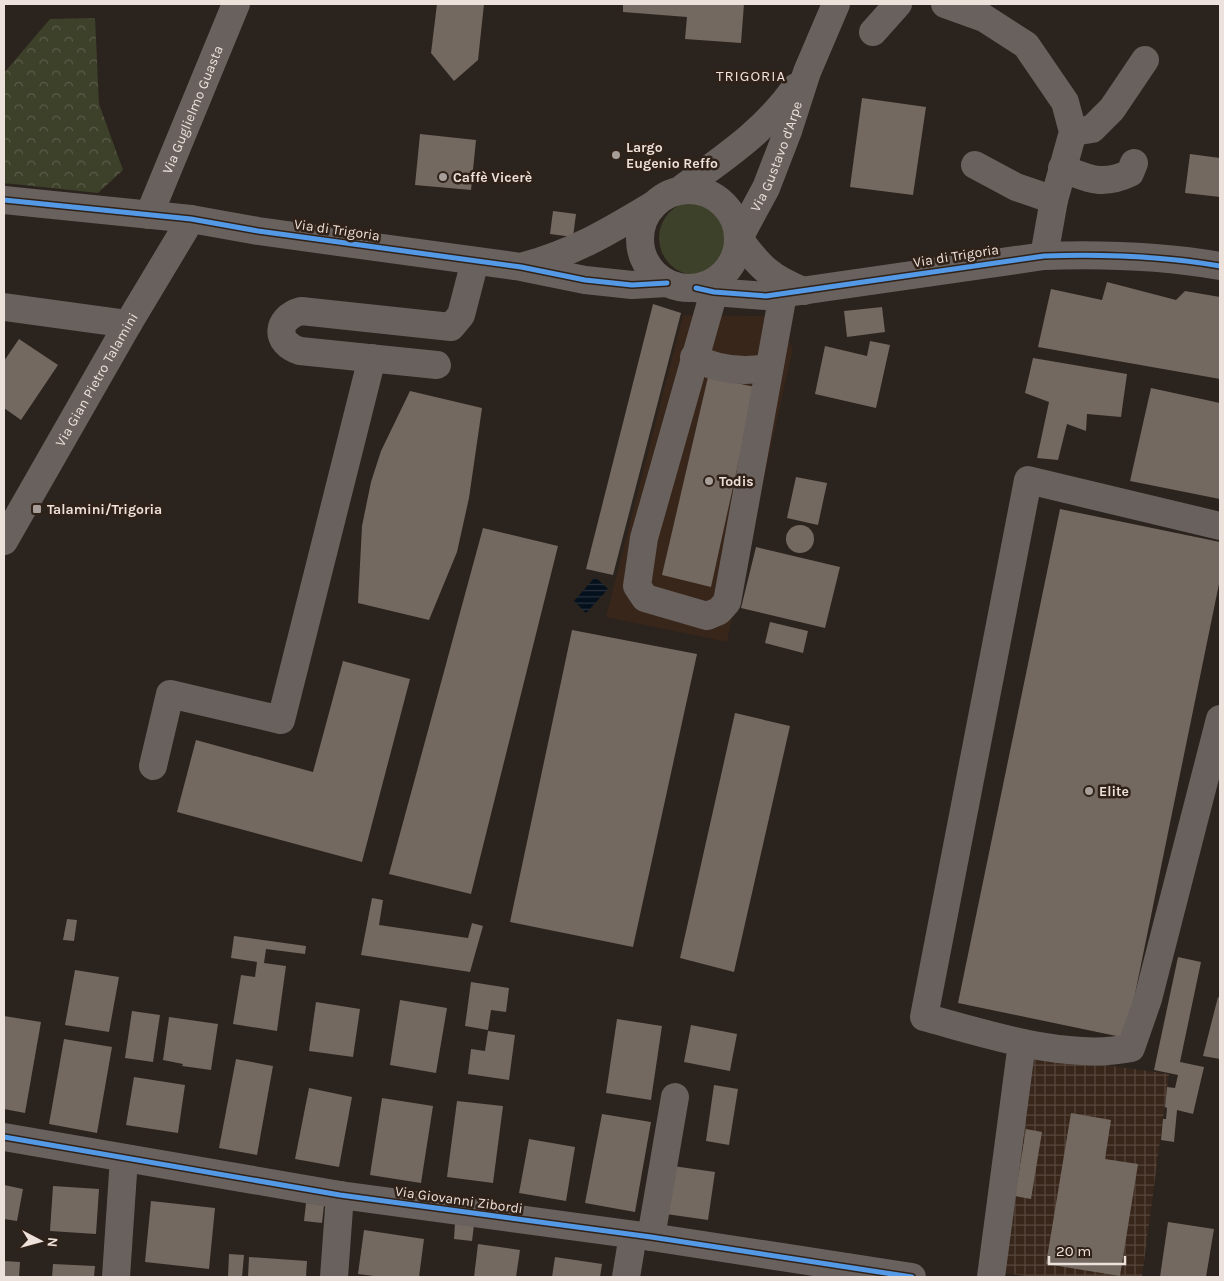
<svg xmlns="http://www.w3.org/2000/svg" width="1224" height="1281" viewBox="0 0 1224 1281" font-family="Karla,sans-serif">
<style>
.built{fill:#38261a}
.industrial{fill:url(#industrial-grid)}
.grass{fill:#3e412a}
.forest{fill:url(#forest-crowns)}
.water{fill:url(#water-rules)}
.building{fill:#746960}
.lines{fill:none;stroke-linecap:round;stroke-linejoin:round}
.minor{stroke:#68615d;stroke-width:28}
.cycleway-casing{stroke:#302218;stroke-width:8}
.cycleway{stroke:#5399e6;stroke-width:5}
.poi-dot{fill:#a89e99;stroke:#302218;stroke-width:2}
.labels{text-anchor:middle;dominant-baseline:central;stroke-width:5;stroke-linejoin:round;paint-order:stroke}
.street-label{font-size:14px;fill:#ece1db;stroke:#302218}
.poi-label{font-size:14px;font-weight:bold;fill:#ece1db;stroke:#302218;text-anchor:start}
.neighbourhood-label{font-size:15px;letter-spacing:1px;fill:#ece1db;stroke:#302218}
</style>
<defs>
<pattern id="industrial-grid" width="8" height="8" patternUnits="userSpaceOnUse" patternTransform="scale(1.25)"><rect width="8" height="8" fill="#38261a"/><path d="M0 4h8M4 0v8" fill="none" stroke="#55453b"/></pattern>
<pattern id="forest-crowns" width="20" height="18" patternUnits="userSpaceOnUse" patternTransform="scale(1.25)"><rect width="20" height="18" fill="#3e412a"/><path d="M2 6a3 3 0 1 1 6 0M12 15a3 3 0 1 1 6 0" fill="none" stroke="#5a5c48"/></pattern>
<pattern id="water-rules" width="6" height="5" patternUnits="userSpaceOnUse" patternTransform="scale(1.25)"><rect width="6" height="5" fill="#04101c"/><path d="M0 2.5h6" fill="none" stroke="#29323c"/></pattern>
</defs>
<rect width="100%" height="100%" fill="#2a231e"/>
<polygon class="built" points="683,315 775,316 793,349 727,642 606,617"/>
<polygon class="industrial" points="1034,1055 1169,1074 1142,1277 1032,1277 1004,1273"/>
<circle class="grass" cx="696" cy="238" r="37"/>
<polygon class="forest" points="95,18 99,104 123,170 98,193 4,183 4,73 50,19"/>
<polygon class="water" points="595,577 608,589 586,613 574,601"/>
<g class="building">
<polygon points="437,4 484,4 478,60 454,81 431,53"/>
<polygon points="623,4 744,4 741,43 685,39 687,17 623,12"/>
<polygon points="862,98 926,107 913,195 850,187"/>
<polygon points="420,134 476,140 471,190 415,185"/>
<polygon points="1190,154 1220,158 1220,197 1185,193"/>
<polygon points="553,211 576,214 573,237 550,234"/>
<polygon points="1107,282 1176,300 1185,291 1220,297 1220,379 1038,347 1051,289 1102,300"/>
<polygon points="653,304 681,313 613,575 586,569"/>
<polygon points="882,307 885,332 847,337 844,311"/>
<polygon points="19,339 58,365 21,420 4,408 4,361"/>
<polygon points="870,341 890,345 876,408 815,394 825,346 867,356"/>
<polygon points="1033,358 1127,374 1121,417 1087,414 1086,431 1067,424 1058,460 1037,458 1049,402 1025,393"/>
<polygon points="708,377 755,387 711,587 662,575"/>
<polygon points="1151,388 1220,403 1220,499 1130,481"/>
<polygon points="410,391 482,408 469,498 457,552 429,620 358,603 362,526 371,482 381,451"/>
<polygon points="796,477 827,483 818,525 787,518"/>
<polygon points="1060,509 1220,542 1220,579 1126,1038 958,1003"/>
<circle cx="800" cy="539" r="14"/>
<polygon points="483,528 558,546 471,894 389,874"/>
<polygon points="756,547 840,567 825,628 741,608"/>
<polygon points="770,622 808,631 803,653 765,643"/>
<polygon points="572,630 697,654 633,947 510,922"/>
<polygon points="343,661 410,679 362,862 177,812 196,740 313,772"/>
<polygon points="735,713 790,726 734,972 680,958"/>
<polygon points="372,898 383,900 379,925 468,938 472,923 483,926 470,972 361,955"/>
<polygon points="67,919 77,920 74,941 63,940"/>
<polygon points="234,936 306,946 305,954 266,949 264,963 286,966 277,1031 233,1024 241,975 255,977 257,962 231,958"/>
<polygon points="1178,957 1201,962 1180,1062 1204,1067 1193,1114 1177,1110 1174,1142 1161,1140 1163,1119 1166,1119 1167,1108 1165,1107 1167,1087 1175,1088 1178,1075 1154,1070"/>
<polygon points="75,970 119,977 109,1032 65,1025"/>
<polygon points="471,982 509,988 506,1012 491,1010 488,1030 465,1026"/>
<polygon points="1218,997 1220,998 1220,1059 1203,1056"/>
<polygon points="400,1000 447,1008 436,1073 390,1065"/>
<polygon points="316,1002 360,1009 353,1057 309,1051"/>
<polygon points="132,1011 160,1015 153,1062 125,1058"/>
<polygon points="4,1016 41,1022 25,1113 4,1109"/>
<polygon points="169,1017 218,1024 211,1070 182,1066 183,1064 163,1060"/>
<polygon points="617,1019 662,1026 651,1100 606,1093"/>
<polygon points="691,1025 737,1034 730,1071 684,1062"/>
<polygon points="488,1031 515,1035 509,1080 468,1074 471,1049 485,1051"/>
<polygon points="64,1039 112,1047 97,1133 49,1124"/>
<polygon points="236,1059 273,1066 257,1155 219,1148"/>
<polygon points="134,1077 185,1085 178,1133 126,1125"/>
<polygon points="714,1085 738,1089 729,1145 706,1141"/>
<polygon points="309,1088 352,1097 339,1167 295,1159"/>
<polygon points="382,1098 433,1106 421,1183 370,1175"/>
<polygon points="457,1101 503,1106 493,1183 447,1177"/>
<polygon points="1071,1113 1111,1120 1105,1159 1138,1164 1120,1276 1046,1264"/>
<polygon points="602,1114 651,1122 635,1212 585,1203"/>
<polygon points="1026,1129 1042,1132 1031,1199 1015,1196"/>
<polygon points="529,1139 575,1147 566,1201 519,1193"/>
<polygon points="673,1166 715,1172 708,1220 666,1214"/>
<polygon points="4,1185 23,1189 17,1221 4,1219"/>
<polygon points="53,1186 99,1189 96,1234 50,1231"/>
<polygon points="151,1201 215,1208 209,1269 145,1262"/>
<polygon points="306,1203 324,1205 322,1223 304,1221"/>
<polygon points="1168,1222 1214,1229 1206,1277 1160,1277"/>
<polygon points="455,1223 474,1225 472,1241 454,1239"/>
<polygon points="364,1230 424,1239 419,1277 382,1277 358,1274"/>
<polygon points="478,1244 520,1250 516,1277 474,1277"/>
<polygon points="229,1254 244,1255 242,1277 228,1277"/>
<polygon points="249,1257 307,1261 306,1277 248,1277"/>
<polygon points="555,1257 602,1264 600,1277 552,1277"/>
<polygon points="4,1261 20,1262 19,1277 4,1277"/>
<polygon points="53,1264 95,1266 94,1277 52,1277"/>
</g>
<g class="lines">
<g class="minor">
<polyline points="945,4 984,18 1026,45 1065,102 1073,132 1054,200 1044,256"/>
<polyline points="873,32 898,4"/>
<polyline points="1073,132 1092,129 1112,109 1145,60"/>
<polyline points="975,165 1016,187 1054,200"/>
<path d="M1062,168C1088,179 1103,186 1130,173L1134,163"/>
<circle cx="689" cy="239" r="49"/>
<path d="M680,190C725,157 763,133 796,87"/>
<polyline points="4,200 191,219 258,231 521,267 585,280 632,285 667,283"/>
<path id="s1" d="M149,215L236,4"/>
<path id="s2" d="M739,238L766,188L788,131L807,72L836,4"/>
<path d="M739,238C758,266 772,279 804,291"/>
<path d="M524,266C575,252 608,232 653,205"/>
<path d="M696,288L714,292L766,296L1044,256C1103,254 1162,256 1220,266"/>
<polyline points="714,292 644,538 637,586 645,598 707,616 719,611 727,602 783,294"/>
<polyline points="4,307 128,324"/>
<path d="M694,357C716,370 743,372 769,368"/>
<path d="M437,365L300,351C274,343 276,318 301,311L451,327L461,315L475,261"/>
<path d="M1220,526L1028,480L924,1017C987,1034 1066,1061 1131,1048L1148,999L1220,719"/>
<path id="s3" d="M4,541L128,324L191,219"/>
<polyline points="153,766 170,694 281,720 372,358"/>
<polyline points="4,1137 340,1195 651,1237 912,1277"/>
<polyline points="651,1237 675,1097"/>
<polyline points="116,1277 124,1158"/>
<polyline points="334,1277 340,1195"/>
<polyline points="626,1277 633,1235"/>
<polyline points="991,1277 1022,1043"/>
</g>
<g class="cycleway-casing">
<g id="cycleway">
<polyline points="4,200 191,219 258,231 521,267 585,280 632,285 667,283"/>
<path d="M696,288L714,292L766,296L1044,256C1103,254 1162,256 1220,266"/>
<polyline points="4,1137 340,1195 651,1237 912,1277"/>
</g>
</g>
<use href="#cycleway" class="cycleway"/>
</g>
<g class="poi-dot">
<circle cx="616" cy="155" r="5"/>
<circle cx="443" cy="177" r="5"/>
<circle cx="709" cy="481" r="5"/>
<rect x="32" y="504" width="10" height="10" rx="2.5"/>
<circle cx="1089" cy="791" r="5"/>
</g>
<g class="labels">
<g class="street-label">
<text stroke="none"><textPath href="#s1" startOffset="114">Via Guglielmo Guasta</textPath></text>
<text stroke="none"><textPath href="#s2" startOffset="90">Via Gustavo d'Arpe</textPath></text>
<text transform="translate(337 230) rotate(8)">Via di Trigoria</text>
<text transform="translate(956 256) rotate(-9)">Via di Trigoria</text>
<text stroke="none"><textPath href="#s3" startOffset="186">Via Gian Pietro Talamini</textPath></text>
<text transform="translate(459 1200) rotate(8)">Via Giovanni Zibordi</text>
</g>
<g class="poi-label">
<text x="626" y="147">Largo<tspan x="626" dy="16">Eugenio Reffo</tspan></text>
<text x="453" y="177">Caffè Vicerè</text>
<text x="719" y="481">Todis</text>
<text x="47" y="509">Talamini/Trigoria</text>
<text x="1099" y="791">Elite</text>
</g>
<g class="neighbourhood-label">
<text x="751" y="76">TRIGORIA</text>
</g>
</g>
<rect width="1224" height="1281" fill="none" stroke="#ece1db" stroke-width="10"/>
<g transform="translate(40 1241) rotate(96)" stroke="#302218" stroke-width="4" paint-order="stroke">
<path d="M0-4L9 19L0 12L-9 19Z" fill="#ece1db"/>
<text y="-8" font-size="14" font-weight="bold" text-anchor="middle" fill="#ece1db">N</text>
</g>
<path d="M1049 1256v8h76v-8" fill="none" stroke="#ece1db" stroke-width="2.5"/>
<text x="1056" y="1256" font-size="15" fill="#ece1db" stroke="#302218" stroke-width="4" paint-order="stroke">20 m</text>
</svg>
